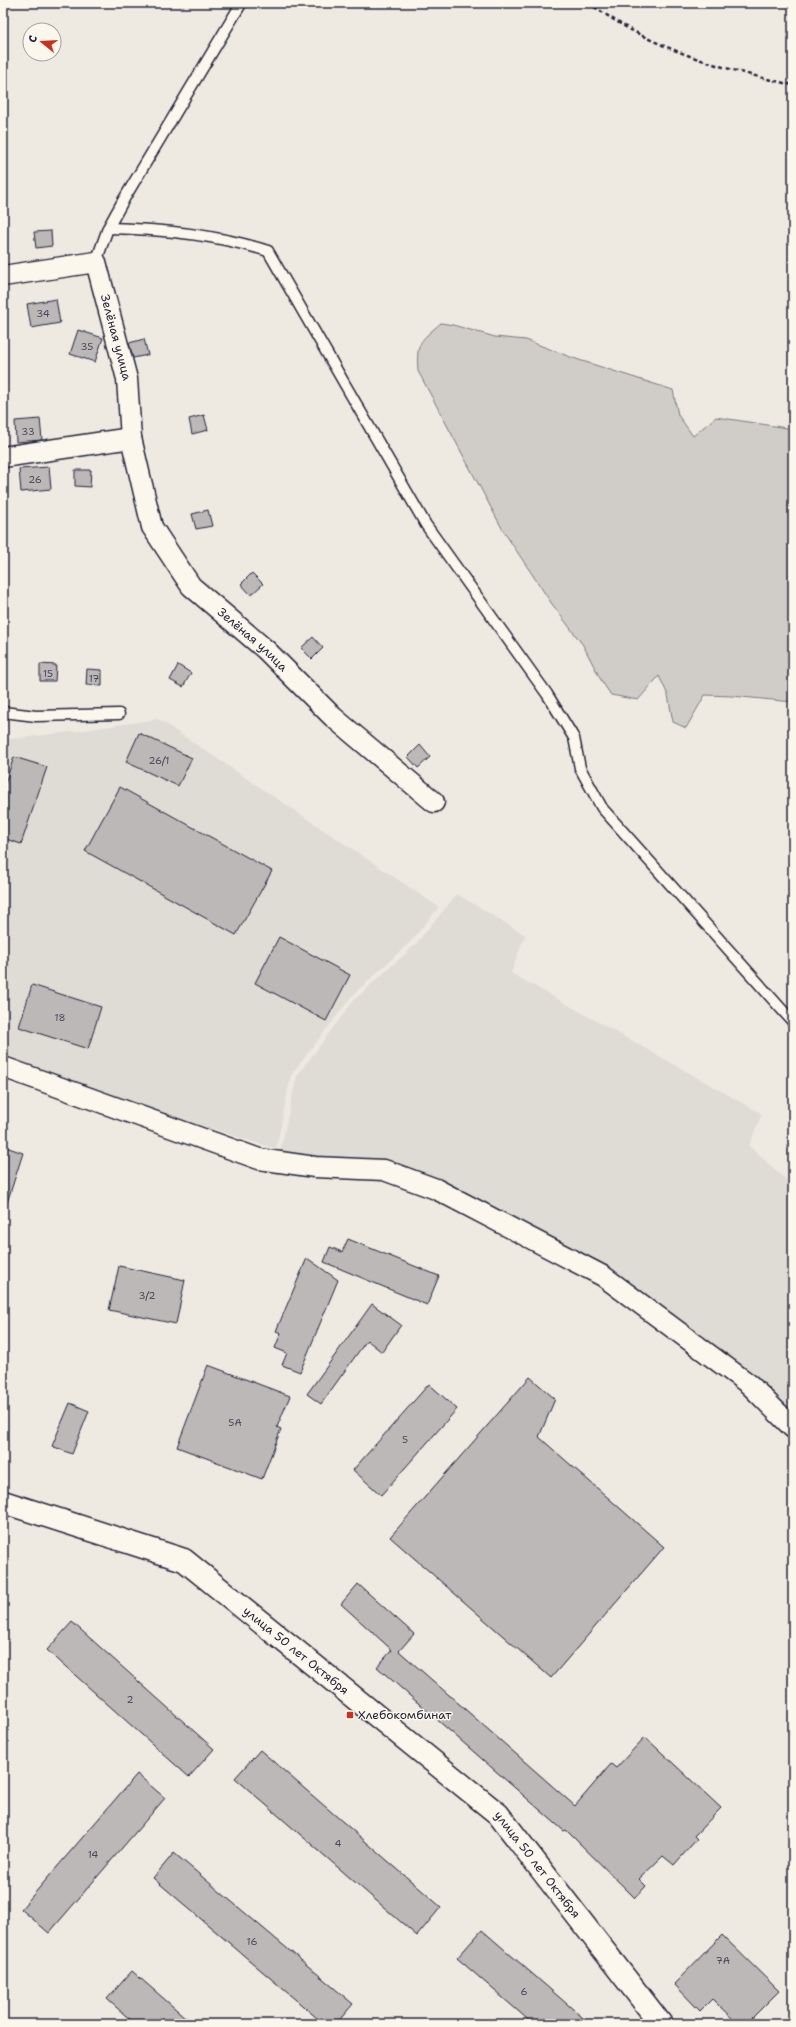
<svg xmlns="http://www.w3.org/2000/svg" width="796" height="2027" viewBox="0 0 796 2027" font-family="'Shantell Sans',sans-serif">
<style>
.built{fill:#dfdbd5}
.green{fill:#d0cdc9;stroke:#797882}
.building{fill:#bcb8b8;stroke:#22223b}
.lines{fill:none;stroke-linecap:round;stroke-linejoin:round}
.lane-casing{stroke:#22223b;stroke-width:13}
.street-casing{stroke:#22223b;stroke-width:23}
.secondary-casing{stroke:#22223b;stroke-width:25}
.path{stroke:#22223b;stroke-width:2.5;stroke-dasharray:4 3;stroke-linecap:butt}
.lane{stroke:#fbf7ec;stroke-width:10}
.street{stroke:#fbf7ec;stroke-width:20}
.secondary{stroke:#fbf7ec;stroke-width:22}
.poi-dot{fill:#c8321e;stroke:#fbf7ec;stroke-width:1.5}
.labels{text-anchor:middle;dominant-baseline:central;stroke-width:3;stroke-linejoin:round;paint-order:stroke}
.number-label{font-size:10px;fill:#48485a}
.street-label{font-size:12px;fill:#22223b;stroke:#fbf7ec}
.poi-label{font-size:12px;fill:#22223b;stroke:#fbf7ec;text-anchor:start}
</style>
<rect width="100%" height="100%" fill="#eeeae2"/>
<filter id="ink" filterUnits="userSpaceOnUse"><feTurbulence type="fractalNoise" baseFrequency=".025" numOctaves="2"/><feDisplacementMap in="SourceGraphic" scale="8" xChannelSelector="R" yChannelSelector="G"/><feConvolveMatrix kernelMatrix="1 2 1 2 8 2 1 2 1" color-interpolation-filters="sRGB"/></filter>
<g filter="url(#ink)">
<g class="built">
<polygon points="158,719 439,907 411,941 352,996 291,1075 276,1149 160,1112 3,1055 3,740 78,731"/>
<polygon points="457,894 525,935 511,973 762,1114 749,1146 793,1186 793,1414 724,1352 620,1275 402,1168 280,1151 297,1076 354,1000 415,945"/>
</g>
<path class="green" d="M441,323L453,325L495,337L526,340L573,358L673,390L678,415L693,436L716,417L793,429V702L732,696L705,695L686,728L673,722L668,695L659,676L638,700L611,695L601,680L583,645L552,604L504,532L418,371C416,342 420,341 441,323Z"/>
<g class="building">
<polygon points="51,231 52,246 36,248 34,232"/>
<polygon points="56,299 60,323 31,328 27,304"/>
<polygon points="78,330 103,338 95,362 70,354"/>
<polygon points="144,339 148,355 133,358 129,343"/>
<polygon points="204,415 208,430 192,434 189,419"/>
<polygon points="40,419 42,440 16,442 15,421"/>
<polygon points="49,467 51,489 21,492 19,469"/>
<polygon points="75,470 91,470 90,487 75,486"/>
<polygon points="208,510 212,526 196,529 192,514"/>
<polygon points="252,573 263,584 251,595 241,584"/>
<polygon points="313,637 323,648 312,659 301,648"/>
<polygon points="40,664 56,665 55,681 40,681"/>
<polygon points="178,665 191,673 183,687 170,680"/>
<polygon points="87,669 102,670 102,686 86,685"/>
<polygon points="139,733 192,758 178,786 126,762"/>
<polygon points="420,745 430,757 418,768 408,757"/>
<polygon points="14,757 47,767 21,844 3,838 3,789"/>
<polygon points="120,787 272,871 236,935 85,851"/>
<polygon points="279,937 350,975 326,1021 255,983"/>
<polygon points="32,985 101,1007 88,1049 19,1027"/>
<polygon points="3,1146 23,1153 6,1206 3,1206"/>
<polygon points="348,1239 439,1276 427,1305 324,1262 330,1247 342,1252"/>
<polygon points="307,1258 338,1280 300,1372 282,1365 287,1353 275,1348 281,1333 276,1331"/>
<polygon points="119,1266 185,1280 176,1324 109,1310"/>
<polygon points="372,1304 401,1325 382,1352 367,1340 321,1404 307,1394"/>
<polygon points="208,1365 290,1396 277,1427 281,1429 262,1479 177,1447"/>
<polygon points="530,1377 555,1399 539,1437 664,1547 551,1678 390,1537"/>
<polygon points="429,1384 457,1409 381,1495 353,1470"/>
<polygon points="70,1403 89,1411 72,1454 52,1446"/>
<polygon points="358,1584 414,1634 399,1651 575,1806 611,1764 616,1768 645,1737 721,1808 694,1836 697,1839 674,1865 663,1856 639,1879 646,1886 635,1898 566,1830 564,1831 377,1667 392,1650 341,1604"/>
<polygon points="72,1622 214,1749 189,1777 47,1650"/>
<polygon points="260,1750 441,1907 417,1936 235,1778"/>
<polygon points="137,1774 165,1798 49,1933 21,1909"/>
<polygon points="174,1853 353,2004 336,2024 324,2024 153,1878"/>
<polygon points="482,1930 590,2024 533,2024 457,1958"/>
<polygon points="722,1935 779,1991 746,2024 738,2024 712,1999 700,2011 674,1984"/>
<polygon points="132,1971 193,2024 135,2024 107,1999"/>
</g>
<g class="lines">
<g class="lane-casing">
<g id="lane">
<path d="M108,228C161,229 218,235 268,251L426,525L547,694L574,738L580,768L602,808L793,1022"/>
<polyline points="96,262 108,228 124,199 241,4"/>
<polyline points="3,712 36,716 119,714"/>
</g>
</g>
<g class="street-casing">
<g id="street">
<path id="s1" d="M3,276L96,262L127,379L131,438L152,527L191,586L266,650L333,717L434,802"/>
<polyline points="3,457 131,438"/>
<polyline points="3,1067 259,1159 315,1167 384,1170 436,1189 603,1276 750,1385 793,1428"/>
</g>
</g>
<g class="secondary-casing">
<g id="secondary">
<path id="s2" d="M3,1502L184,1560L498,1814L661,2024"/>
</g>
</g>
<path class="path" d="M588,3C604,13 619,24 635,32C685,58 739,73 793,85"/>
<use href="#lane" class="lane"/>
<use href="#street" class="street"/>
<use href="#secondary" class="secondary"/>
</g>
</g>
<rect class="poi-dot" x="346" y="1711" width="8" height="8" rx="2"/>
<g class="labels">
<g class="number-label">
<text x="43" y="313">34</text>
<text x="87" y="346">35</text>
<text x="28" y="431">33</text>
<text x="35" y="479">26</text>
<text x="48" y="673">15</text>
<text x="94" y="678">17</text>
<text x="159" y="760">26/1</text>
<text x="60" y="1017">18</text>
<text x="147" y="1295">3/2</text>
<text x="235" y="1422">5А</text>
<text x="405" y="1439">5</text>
<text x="130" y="1699">2</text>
<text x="338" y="1843">4</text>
<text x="93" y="1854">14</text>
<text x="252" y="1941">16</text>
<text x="723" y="1960">7А</text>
<text x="524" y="1991">6</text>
</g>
<g class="street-label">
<text stroke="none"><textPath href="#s1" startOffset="172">Зелёная улица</textPath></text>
<text stroke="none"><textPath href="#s1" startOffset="518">Зелёная улица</textPath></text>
<text stroke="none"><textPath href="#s2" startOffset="334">улица 50 лет Октября</textPath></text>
<text stroke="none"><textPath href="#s2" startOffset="658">улица 50 лет Октября</textPath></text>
</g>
<g class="poi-label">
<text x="358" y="1715">Хлебокомбинат</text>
</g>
</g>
<rect width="796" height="2027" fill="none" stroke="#fbf7ec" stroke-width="16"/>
<rect x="8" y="8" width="780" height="2011" fill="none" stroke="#22223b" stroke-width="1.5" filter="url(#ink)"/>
<g transform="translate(42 42) rotate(288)"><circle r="19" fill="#fbf7ec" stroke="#a4a2a5"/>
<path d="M0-3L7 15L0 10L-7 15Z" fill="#c8321e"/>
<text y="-6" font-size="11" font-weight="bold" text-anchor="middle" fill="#22223b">С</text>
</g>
</svg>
